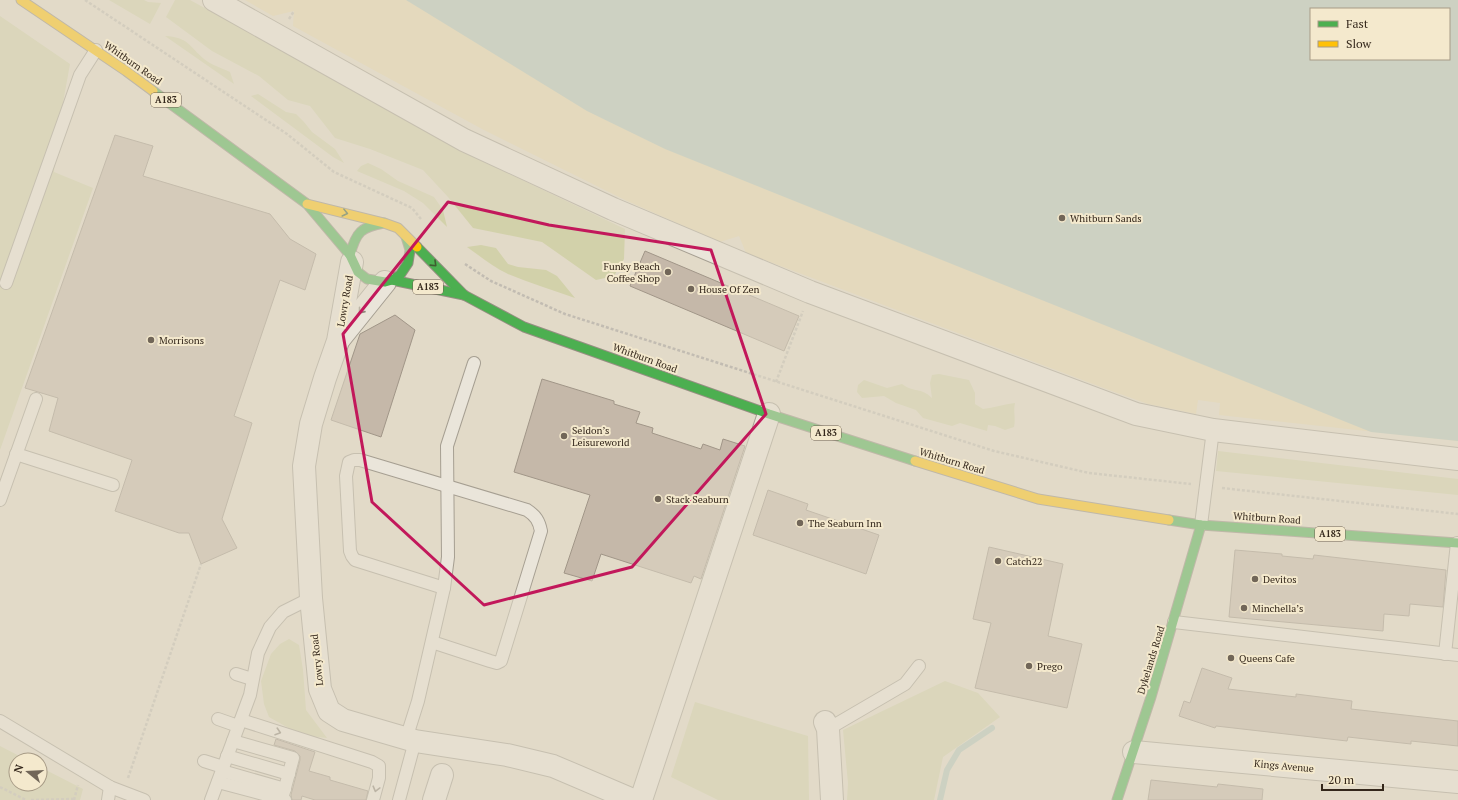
<svg xmlns="http://www.w3.org/2000/svg" width="1458" height="800" viewBox="0 0 1458 800" font-family="'PT Serif',serif">
<style>
.green{fill:#d2d1aa}
.sand{fill:#e6d7af;fill-rule:evenodd}
.water{fill:#b4c6bb;fill-rule:evenodd}
.lines{fill:none;stroke-linecap:round;stroke-linejoin:round}
.stream{stroke:#b4c6bb;stroke-width:6}
.building{fill:#c5b8a9;stroke:#a19688}
.lane-casing{stroke:#a69f92;stroke-width:14}
.street-casing{stroke:#a69f92;stroke-width:24}
.fast-casing{stroke:#968e82;stroke-width:11}
.slow-casing{stroke:#968e82;stroke-width:11}
.path{stroke:#c2bcb2;stroke-width:2.5;stroke-dasharray:3 2;stroke-linecap:butt}
.lane{stroke:#eae5da;stroke-width:12}
.street{stroke:#eae5da;stroke-width:22}
.fast{stroke:#4caf50;stroke-width:9}
.slow{stroke:#ffc107;stroke-width:9}
.oneway{stroke:#3e5d30}
.oneway2{stroke:#8f867a}
.marked{fill:none;stroke:#c2185b;stroke-width:3;stroke-linejoin:round}
.poi-dot{fill:#716658;stroke:#f4e9cd;stroke-width:1.5}
.labels{text-anchor:middle;dominant-baseline:central;stroke-width:4;stroke-linejoin:round;paint-order:stroke}
.shield{fill:#f4e9cd;stroke:#6e6150;stroke-width:1}
.shield-label{font-size:9px;font-weight:bold;fill:#34271b}
.street-label{font-size:10px;fill:#34271b;stroke:#f4e9cd}
.poi-label{font-size:10px;fill:#34271b;stroke:#f4e9cd;text-anchor:start}
</style>
<rect width="100%" height="100%" fill="#e2dac8"/>
<g class="green">
<polygon points="109,0 144,0 148,2 161,3 150,24"/>
<polygon points="175,0 190,0 302,61 472,156 625,229 624,259 614,276 596,280 542,242 473,228 448,197 423,170 370,149 335,138 310,106 288,100 259,76 212,51 166,17"/>
<polygon points="0,16 70,64 56,141 54,172 93,188 0,450"/>
<path d="M165,36C188,37 189,46 204,59C211,65 222,68 230,72L234,84Z"/>
<polygon points="258,94 286,112 296,114 304,122 312,132 335,149 344,163 333,157 251,96"/>
<polygon points="368,163 381,169 398,181 434,197 443,210 447,227 423,203 404,191 357,171 361,166"/>
<path d="M481,245L496,248L508,264L518,267L546,270L557,276L575,298C553,290 530,283 508,274C493,267 480,256 467,247Z"/>
<path d="M939,374L969,380L975,393V404L983,409C994,408 1004,404 1015,403C1013,412 1016,418 1014,427L1005,430L995,426L988,425L987,431L960,423L952,426L923,418L916,410L896,403L884,396L862,398L857,392L858,385L864,380L887,388L902,384C914,393 921,387 932,398L930,383L932,375Z"/>
<polygon points="1218,451 1458,479 1458,495 1216,471"/>
<polygon points="289,639 299,645 303,670 306,710 327,738 301,735 269,717 264,704 261,681 271,654 280,644"/>
<polygon points="945,681 978,693 1000,717 943,757 934,800 847,800 848,783 843,730"/>
<polygon points="695,702 808,736 809,800 718,800 671,777"/>
<polygon points="0,746 27,760 16,760 16,784 40,784 40,767 83,789 80,800 0,800"/>
</g>
<path class="sand" d="M245,0H1458V441L1219,415L1220,403L1198,400L1196,414L1148,404L1109,390L746,253L739,236L720,242L625,200L482,129L293,26L294,11L273,16ZM1311,9H1449V59H1311Z"/>
<path class="water" d="M406,0H1458V441L1371,432L665,149L587,111ZM1311,9H1449V59H1311Z"/>
<g class="lines">
<polyline class="stream" points="940,800 947,770 959,750 992,728"/>
</g>
<g class="building">
<polygon points="115,135 153,146 143,176 270,214 290,239 316,254 305,290 280,280 234,416 252,423 222,519 237,548 201,564 189,533 179,533 115,511 132,460 49,431 58,398 25,388"/>
<polygon points="645,251 799,316 784,351 630,286"/>
<polygon points="395,315 415,330 381,437 331,420 360,334"/>
<polygon points="542,379 614,401 614,404 640,412 636,423 653,428 652,433 701,449 703,444 720,450 723,439 745,446 701,579 694,576 691,583 601,554 592,581 564,573 590,495 514,472"/>
<polygon points="768,490 808,504 806,510 879,535 866,574 753,535"/>
<polygon points="989,547 1063,564 1048,636 1082,644 1067,708 975,688 991,623 973,619"/>
<polygon points="1235,550 1282,554 1282,556 1313,559 1314,555 1446,570 1443,607 1410,604 1409,616 1384,614 1383,631 1229,617"/>
<polygon points="1202,668 1232,678 1228,689 1296,697 1296,694 1352,701 1351,709 1458,721 1458,746 1411,741 1411,744 1348,737 1347,741 1216,726 1215,728 1179,716 1184,701 1190,703"/>
<polygon points="276,739 315,752 309,771 330,777 330,780 368,791 366,800 315,800 302,796 301,800 292,800 291,795 300,760 300,756 295,751 274,745"/>
<polygon points="1151,780 1217,787 1218,784 1263,789 1262,800 1148,800"/>
</g>
<g class="lines">
<g class="lane-casing">
<g id="lane">
<polyline points="6,283 80,75 96,50"/>
<polyline points="16,454 113,485"/>
<polyline points="0,500 36,399"/>
<polyline points="1201,525 1213,430"/>
<polyline points="1174,622 1458,655"/>
<path d="M432,642L490,661L497,663L501,661L541,531C539,521 536,516 527,510L360,460H354L349,462L346,476L350,551L352,556L355,560L444,588"/>
<polyline points="1445,654 1457,543"/>
<polyline points="236,674 252,679"/>
<polyline points="218,719 238,726"/>
<polyline points="241,720 372,762 379,766 379,778 373,800"/>
<polyline points="0,721 110,787 144,800"/>
<polyline points="828,729 905,684 919,666"/>
<polyline points="406,739 418,701 444,588 448,557 447,446 474,363"/>
<polyline points="233,741 293,758 282,799 285,800"/>
<polyline points="227,756 289,774"/>
<polyline points="204,761 223,767"/>
<polyline points="222,771 285,789"/>
<polyline points="218,782 282,799"/>
<polyline points="108,800 110,787"/>
<polyline points="211,800 250,695 258,653 270,627 283,612 311,598"/>
<polyline points="399,800 415,741"/>
</g>
</g>
<g class="street-casing">
<g id="street">
<polyline points="214,0 464,140 613,209 810,292 1136,414 1213,430 1458,459"/>
<polyline points="352,262 338,341 325,378 311,424 304,466 311,598 320,689 329,711 343,720 415,741 507,755 553,766 633,800"/>
<polyline points="340,338 385,282"/>
<polyline points="825,722 828,729 832,800"/>
<polyline points="1134,752 1458,782"/>
<polyline points="434,800 442,775"/>
<polyline points="641,800 769,414"/>
</g>
</g>
<g class="fast-casing">
<g id="fast">
<polyline points="153,91 307,204 350,255 358,272 367,279 385,282 392,280 400,275 408,263 410,250 406,237"/>
<polyline points="417,247 464,295 524,327 769,414 915,461"/>
<path d="M350,255C356,232 361,227 384,223"/>
<polyline points="392,280 464,295"/>
<polyline points="1169,520 1201,525 1458,543"/>
<polyline points="1117,800 1151,697 1201,525"/>
</g>
</g>
<g class="slow-casing">
<g id="slow">
<polyline points="21,0 126,71 153,91"/>
<polyline points="307,204 384,223 398,228 417,247"/>
<polyline points="915,461 1038,499 1169,520"/>
</g>
</g>
<g class="path">
<polyline points="85,0 287,134 334,172 412,208 421,219"/>
<polyline points="289,19 294,11"/>
<polyline points="465,264 491,281 565,314 994,451 1089,473 1191,484"/>
<polyline points="776,382 803,311"/>
<polyline points="1222,488 1458,514"/>
<polyline points="128,778 201,564"/>
<polyline points="0,787 26,800"/>
<polyline points="31,800 74,799"/>
<polyline points="74,800 78,785"/>
</g>
<use href="#lane" class="lane"/>
<use href="#street" class="street"/>
<use href="#fast" class="fast"/>
<use href="#slow" class="slow"/>
</g>
<defs><path id="oneway-chevron" d="M-2-3.5L2.5 0L-2 3.5" fill="none" stroke-width="1.6" stroke-linecap="round" stroke-linejoin="round"/></defs>
<g class="oneway">
<use href="#oneway-chevron" transform="translate(345 213) rotate(14)"/>
<use href="#oneway-chevron" transform="translate(434 264) rotate(44)"/>
</g>
<g class="oneway2">
<use href="#oneway-chevron" transform="translate(361 311) rotate(129)"/>
<use href="#oneway-chevron" transform="translate(278 732) rotate(18)"/>
<use href="#oneway-chevron" transform="translate(376 789) rotate(105)"/>
</g>
<path d="M0 0H1458V800H0ZM448,202L549,225L711,250L766,414L632,567L484,605L372,502L343,334Z" fill="#e2dac8" fill-opacity=".55" fill-rule="evenodd"/>
<path class="marked" d="M448,202L549,225L711,250L766,414L632,567L484,605L372,502L343,334Z"/>
<g class="poi-dot">
<circle cx="1062" cy="218" r="4"/>
<circle cx="668" cy="272" r="4"/>
<circle cx="691" cy="289" r="4"/>
<circle cx="151" cy="340" r="4"/>
<circle cx="564" cy="436" r="4"/>
<circle cx="658" cy="499" r="4"/>
<circle cx="800" cy="523" r="4"/>
<circle cx="998" cy="561" r="4"/>
<circle cx="1255" cy="579" r="4"/>
<circle cx="1244" cy="608" r="4"/>
<circle cx="1231" cy="658" r="4"/>
<circle cx="1029" cy="666" r="4"/>
</g>
<g class="labels">
<g class="shield">
<rect x="151" y="93" width="30" height="14" rx="3"/>
<rect x="413" y="280" width="30" height="14" rx="3"/>
<rect x="811" y="426" width="30" height="14" rx="3"/>
<rect x="1315" y="527" width="30" height="14" rx="3"/>
</g>
<g class="shield-label">
<text x="166" y="100">A183</text>
<text x="428" y="287">A183</text>
<text x="826" y="433">A183</text>
<text x="1330" y="534">A183</text>
</g>
<g class="street-label">
<text transform="translate(133 63) rotate(35)">Whitburn Road</text>
<text transform="translate(345 301) rotate(-80)">Lowry Road</text>
<text transform="translate(645 358) rotate(20)">Whitburn Road</text>
<text transform="translate(952 461) rotate(17)">Whitburn Road</text>
<text transform="translate(1267 518) rotate(4)">Whitburn Road</text>
<text transform="translate(317 660) rotate(-96)">Lowry Road</text>
<text transform="translate(1151 660) rotate(-73)">Dykelands Road</text>
<text transform="translate(1284 766) rotate(5)">Kings Avenue</text>
</g>
<g class="poi-label">
<text x="1070" y="218">Whitburn Sands</text>
<text x="660" y="266" text-anchor="end">Funky Beach<tspan x="660" dy="12">Coffee Shop</tspan></text>
<text x="699" y="289">House Of Zen</text>
<text x="159" y="340">Morrisons</text>
<text x="572" y="430">Seldon’s<tspan x="572" dy="12">Leisureworld</tspan></text>
<text x="666" y="499">Stack Seaburn</text>
<text x="808" y="523">The Seaburn Inn</text>
<text x="1006" y="561">Catch22</text>
<text x="1263" y="579">Devitos</text>
<text x="1252" y="608">Minchella’s</text>
<text x="1239" y="658">Queens Cafe</text>
<text x="1037" y="666">Prego</text>
</g>
</g>
<rect x="1310" y="8" width="140" height="52" fill="#f4e9cd" stroke="#a79b86"/>
<rect x="1318" y="21" width="20" height="6" fill="#4caf50" stroke="#a79b86"/>
<text x="1346" y="28" font-size="12" fill="#34271b">Fast</text>
<rect x="1318" y="41" width="20" height="6" fill="#ffc107" stroke="#a79b86"/>
<text x="1346" y="48" font-size="12" fill="#34271b">Slow</text>
<g transform="translate(28 772) rotate(288)"><circle r="19" fill="#f4e9cd" stroke="#a79b86"/>
<path d="M0-3L7 15L0 10L-7 15Z" fill="#716658"/>
<text y="-6" font-size="11" font-weight="bold" text-anchor="middle" fill="#34271b">N</text>
</g>
<path d="M1322 784v6h61v-6" fill="none" stroke="#34271b" stroke-width="2"/>
<text x="1328" y="784" font-size="12" fill="#34271b" stroke="#f4e9cd" stroke-width="3" paint-order="stroke">20 m</text>
</svg>
